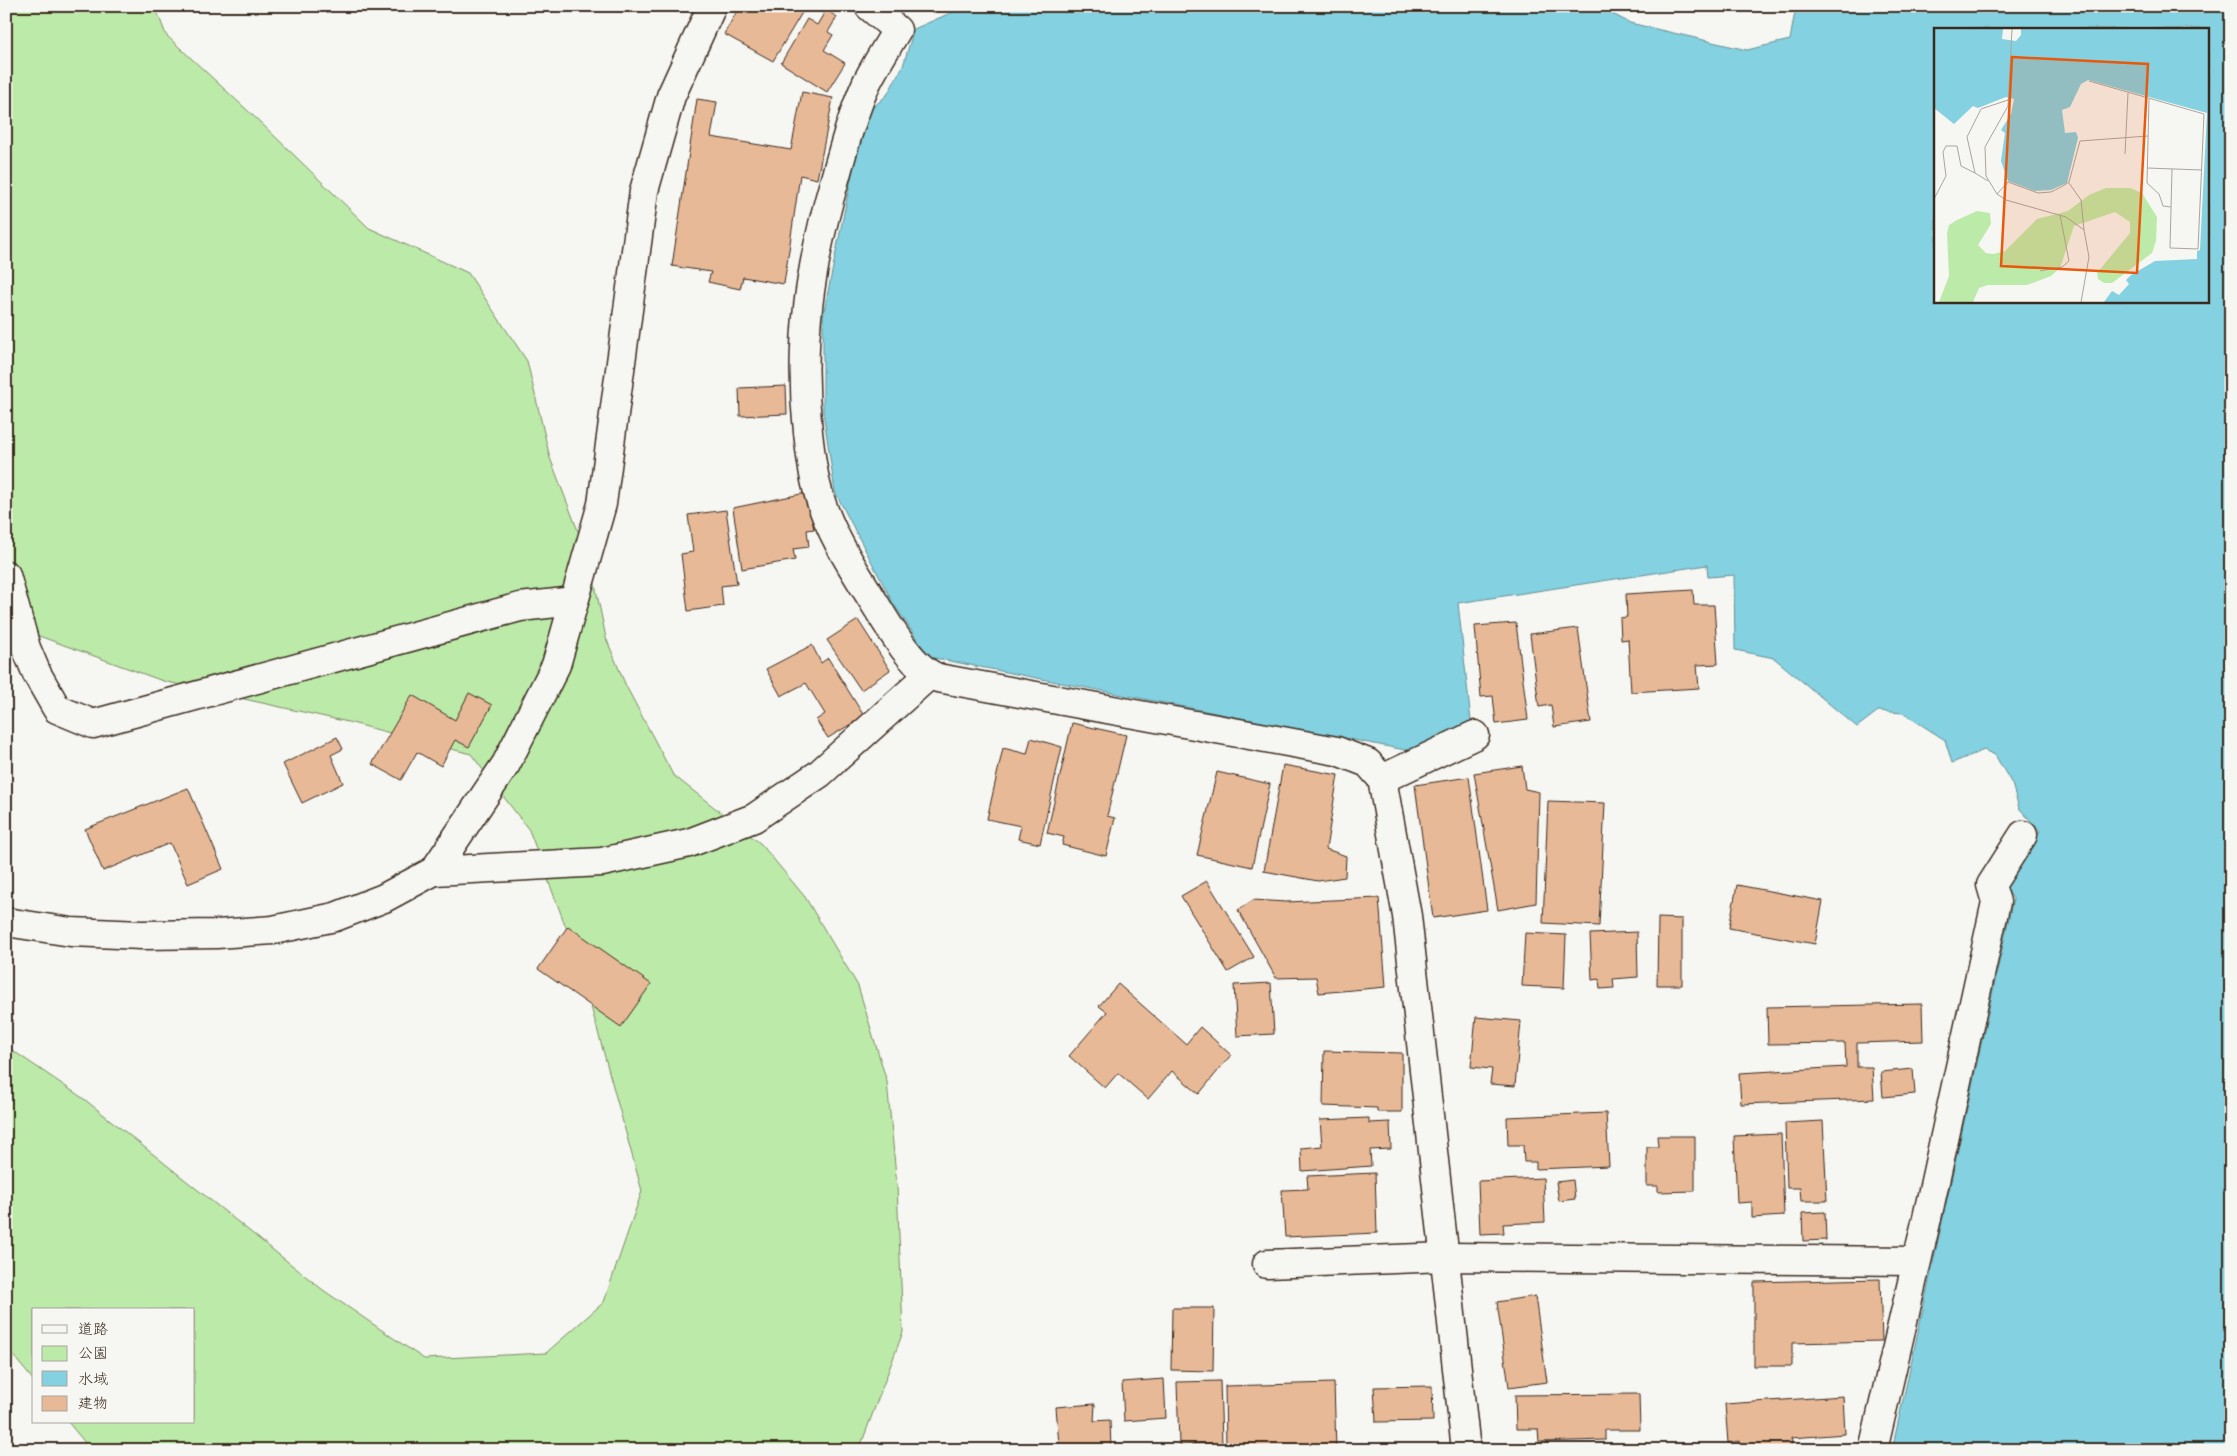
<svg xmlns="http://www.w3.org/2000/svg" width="2237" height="1456" viewBox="0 0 2237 1456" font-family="Dekko,'Klee One',sans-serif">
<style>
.green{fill:#bceba9;stroke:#7c8a64}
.water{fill:#83d1e1;stroke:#668e93;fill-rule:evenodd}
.building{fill:#e7b997;stroke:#3b2a1e}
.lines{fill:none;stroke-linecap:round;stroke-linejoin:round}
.minor-casing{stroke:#3b2a1e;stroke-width:31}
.tertiary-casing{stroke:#3b2a1e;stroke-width:31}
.minor{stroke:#f6f6f2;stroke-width:28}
.tertiary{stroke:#f6f6f2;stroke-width:28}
.inset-road{fill:none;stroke:#aba49d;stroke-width:1}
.view{fill:#e8590c;fill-opacity:0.15;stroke:#e8590c;stroke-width:2.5}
.inset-edge{fill:none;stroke:#3b2a1e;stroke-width:2.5}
</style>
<rect width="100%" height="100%" fill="#f6f6f2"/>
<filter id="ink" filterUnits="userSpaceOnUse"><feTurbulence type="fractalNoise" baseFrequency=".02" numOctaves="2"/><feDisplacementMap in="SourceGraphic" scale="10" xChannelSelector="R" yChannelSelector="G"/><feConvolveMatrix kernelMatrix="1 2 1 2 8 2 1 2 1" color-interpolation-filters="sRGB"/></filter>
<g filter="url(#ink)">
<polygon class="green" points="6,6 155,6 166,35 261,123 369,228 468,273 527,361 550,458 591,565 606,638 626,686 673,775 761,844 805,897 858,986 887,1082 897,1186 903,1332 859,1450 91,1450 68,1422 194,1422 194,1310 34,1310 34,1381 6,1347 6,1046 84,1099 323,1290 424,1359 546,1353 604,1302 642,1191 577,956 529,830 471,754 348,722 163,681 6,624"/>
<path class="water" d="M966,6H1597L1630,23L1747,50L1790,40L1796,6H2231V1450H1892L2013,899L2004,885L2040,831L2019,808L2012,784L1995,755L1984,750L1952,763L1945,740L1903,713L1878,711L1857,727L1774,658L1735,650L1734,575L1708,577L1707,565L1458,603L1471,721L1410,751L929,657L893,603L835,492L823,411V316L864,115L887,95L903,66L914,29ZM1936,29H2208V301H1936Z"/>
<g class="building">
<polygon points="740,6 806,6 773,61 724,34"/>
<polygon points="826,10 837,17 828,32 833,35 824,50 845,63 827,92 781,63 807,19 817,25"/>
<polygon points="802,92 833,98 817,179 800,175 784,284 743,277 740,289 708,282 711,272 672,266 697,99 717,102 711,137 791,150"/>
<polygon points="786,386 787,414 740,416 739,388"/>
<polygon points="806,493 814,529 807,530 809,547 793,549 795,560 742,569 733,508"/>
<polygon points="726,510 737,584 721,586 723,606 688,611 681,554 693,552 688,515"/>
<polygon points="1693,590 1694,605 1714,605 1718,664 1697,665 1699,688 1631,692 1628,639 1621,640 1620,618 1627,617 1626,594"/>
<polygon points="858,620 890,670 861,690 827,640"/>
<polygon points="1516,623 1528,720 1496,724 1493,696 1481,697 1475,626"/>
<polygon points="1578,628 1591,722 1554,727 1551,705 1539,707 1530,634"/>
<polygon points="812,645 821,663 828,658 864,716 828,738 816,720 825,714 806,683 781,696 766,669"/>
<polygon points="469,693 492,705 469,747 455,740 441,766 417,752 401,780 372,764 412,695 455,720"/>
<polygon points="1072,723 1126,735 1107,816 1115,818 1106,856 1062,845 1064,837 1047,833"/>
<polygon points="337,737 343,749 331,755 343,783 302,803 283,764"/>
<polygon points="1031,738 1062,747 1040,844 1018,839 1021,826 987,819 1003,748 1027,754"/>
<polygon points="1283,765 1338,775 1326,849 1346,856 1345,877 1318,881 1264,871"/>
<polygon points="1522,766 1525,789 1539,792 1536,903 1498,910 1474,773"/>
<polygon points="1217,772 1270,784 1252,867 1197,855"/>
<polygon points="1469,777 1487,910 1433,918 1415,785"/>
<polygon points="188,788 223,869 188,884 170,843 103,871 85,829"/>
<polygon points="1548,801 1605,803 1599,926 1543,923"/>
<polygon points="1207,881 1254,957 1228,972 1181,896"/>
<polygon points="1737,885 1823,901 1815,944 1729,928"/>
<polygon points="1379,898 1386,987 1319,993 1316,977 1276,978 1238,910 1253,900 1286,902"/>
<polygon points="1658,918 1682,919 1682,985 1657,985"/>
<polygon points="568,926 651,984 621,1027 538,969"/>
<polygon points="1637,932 1638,977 1613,979 1614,988 1600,989 1599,979 1592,980 1590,934"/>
<polygon points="1525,933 1566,935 1564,988 1522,986"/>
<polygon points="1271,983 1274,1034 1237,1036 1234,985"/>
<polygon points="1118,984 1186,1044 1200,1027 1231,1055 1199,1094 1172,1071 1148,1099 1118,1073 1105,1088 1069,1056 1107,1012 1099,1006"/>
<polygon points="1922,1004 1923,1041 1857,1043 1857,1067 1872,1067 1874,1099 1741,1104 1739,1073 1846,1067 1845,1043 1768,1044 1767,1007"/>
<polygon points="1476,1017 1521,1021 1515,1086 1490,1084 1492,1069 1471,1067"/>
<polygon points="1324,1051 1402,1053 1402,1112 1377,1112 1377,1108 1323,1106"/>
<polygon points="1913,1069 1915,1094 1883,1097 1881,1072"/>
<polygon points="1606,1113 1609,1166 1536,1169 1536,1162 1524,1162 1523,1145 1508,1145 1507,1117"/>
<polygon points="1369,1118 1369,1123 1390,1122 1391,1149 1370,1150 1371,1166 1302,1171 1301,1148 1322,1146 1320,1120"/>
<polygon points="1823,1121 1827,1201 1801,1201 1800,1188 1787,1188 1785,1123"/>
<polygon points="1781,1134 1784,1216 1752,1218 1752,1202 1737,1203 1734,1136"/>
<polygon points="1657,1136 1695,1136 1695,1191 1658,1192 1658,1186 1647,1186 1647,1147 1658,1147"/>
<polygon points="1375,1173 1377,1233 1285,1237 1282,1190 1308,1189 1307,1176"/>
<polygon points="1543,1178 1545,1222 1503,1224 1504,1233 1480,1234 1478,1181"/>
<polygon points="1573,1180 1575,1199 1559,1201 1556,1182"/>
<polygon points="1825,1212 1826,1240 1803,1241 1802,1213"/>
<polygon points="1880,1279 1882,1341 1792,1343 1792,1366 1754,1366 1754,1282"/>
<polygon points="1535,1296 1547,1382 1509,1387 1497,1302"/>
<polygon points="1172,1308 1214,1308 1213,1371 1171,1370"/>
<polygon points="1164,1379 1166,1418 1124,1421 1122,1382"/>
<polygon points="1220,1381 1222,1443 1179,1445 1177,1382"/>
<polygon points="1334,1383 1336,1450 1226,1450 1225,1386"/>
<polygon points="1432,1386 1433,1421 1376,1422 1374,1387"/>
<polygon points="1639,1394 1640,1430 1605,1430 1605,1440 1539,1442 1538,1429 1516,1429 1515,1395"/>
<polygon points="1843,1396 1845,1434 1791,1438 1793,1450 1740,1450 1739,1441 1728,1443 1725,1404"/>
<polygon points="1095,1404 1094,1421 1110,1420 1111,1450 1043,1450 1043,1444 1059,1445 1056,1407"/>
</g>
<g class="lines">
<g class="minor-casing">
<g id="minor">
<path d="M869,6L897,30C887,47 876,64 867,82C853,113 844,146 835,179C810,265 798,342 808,432C810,450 812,469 817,488C827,528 850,564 872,599C887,623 911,668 938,678L1337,751L1368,763L1382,779L1407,916L1466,1450"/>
<polyline points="6,575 26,648 37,674 57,709 93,724 520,607 574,601"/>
<polyline points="1382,779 1475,735"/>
<polyline points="434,871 602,862 689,843 754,818 819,774 929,675"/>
<polyline points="1267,1264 1445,1257 1916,1261"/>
<polyline points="1873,1450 1927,1218 1996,902 1991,885 2023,835"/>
</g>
</g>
<g class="tertiary-casing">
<polyline id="tertiary" points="6,922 71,932 142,935 217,934 273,930 335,917 384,898 434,871 506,764 556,665 602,504 644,191 671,96 712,6"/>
</g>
<use href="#minor" class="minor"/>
<use href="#tertiary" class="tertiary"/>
</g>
</g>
<g transform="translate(1934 28)">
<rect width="275" height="275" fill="#f6f6f2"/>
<path d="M172,160H196L208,165L223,189L222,213L218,225L178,255H170L164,251L163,245L196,205V194L181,184L140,198L126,240L117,248L93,257H54L45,260L39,274H5L15,248L13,205L15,197L23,192L43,183L56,185L57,196L44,217L52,225L59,226L71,223L103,191L134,183L155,167Z" fill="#bceba9"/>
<path d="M0,1H69L68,11L82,13L87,7V1H275V274H170L178,263L185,267L195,256L192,252L197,247L221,233L263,231V223L266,222L273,85L154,52L147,56L136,79L128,82L131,105L142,104L144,110L133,155L117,162L101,163L74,153L67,133L71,105L67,102L77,86L80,71L72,69L44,80L39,78L20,96L0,80Z" fill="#83d1e1"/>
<path class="inset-road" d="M78,1L74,78L51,119L52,148L63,166L72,172L132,189L150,202L155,229L147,274M155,53L270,86L264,221L236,220L238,141M215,71L213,155L225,166L229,178L237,179M191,126L194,65M213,140L268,142M54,153L41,145L33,109L47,81L74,72M135,155L147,172L150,202M63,166L74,154L104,165L117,164L129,158L135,154L146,113L214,108M0,171L12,148L9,124L12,118H23L27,138L41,145M106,243L128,239L135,233L126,187"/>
<path class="view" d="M78,29L214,36L203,245L67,238Z"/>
<rect width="275" height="275" class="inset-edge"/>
</g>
<rect width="2237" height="1456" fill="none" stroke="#f6f6f2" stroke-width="25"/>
<rect x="12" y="12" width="2212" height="1431" fill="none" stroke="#3b2a1e" stroke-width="2" filter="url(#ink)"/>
<rect x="32" y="1308" width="162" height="115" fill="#f6f6f2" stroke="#aba49d"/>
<rect x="42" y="1325" width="25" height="8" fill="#f6f6f2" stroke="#aba49d"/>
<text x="78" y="1334" font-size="15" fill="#3b2a1e">道路</text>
<rect x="42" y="1346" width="25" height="15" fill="#bceba9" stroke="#aba49d"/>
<text x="78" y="1358" font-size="15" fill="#3b2a1e">公園</text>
<rect x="42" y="1371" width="25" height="15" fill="#83d1e1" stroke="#aba49d"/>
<text x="78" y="1384" font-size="15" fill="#3b2a1e">水域</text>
<rect x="42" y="1396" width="25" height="15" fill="#e7b997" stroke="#aba49d"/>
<text x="78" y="1408" font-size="15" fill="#3b2a1e">建物</text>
</svg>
